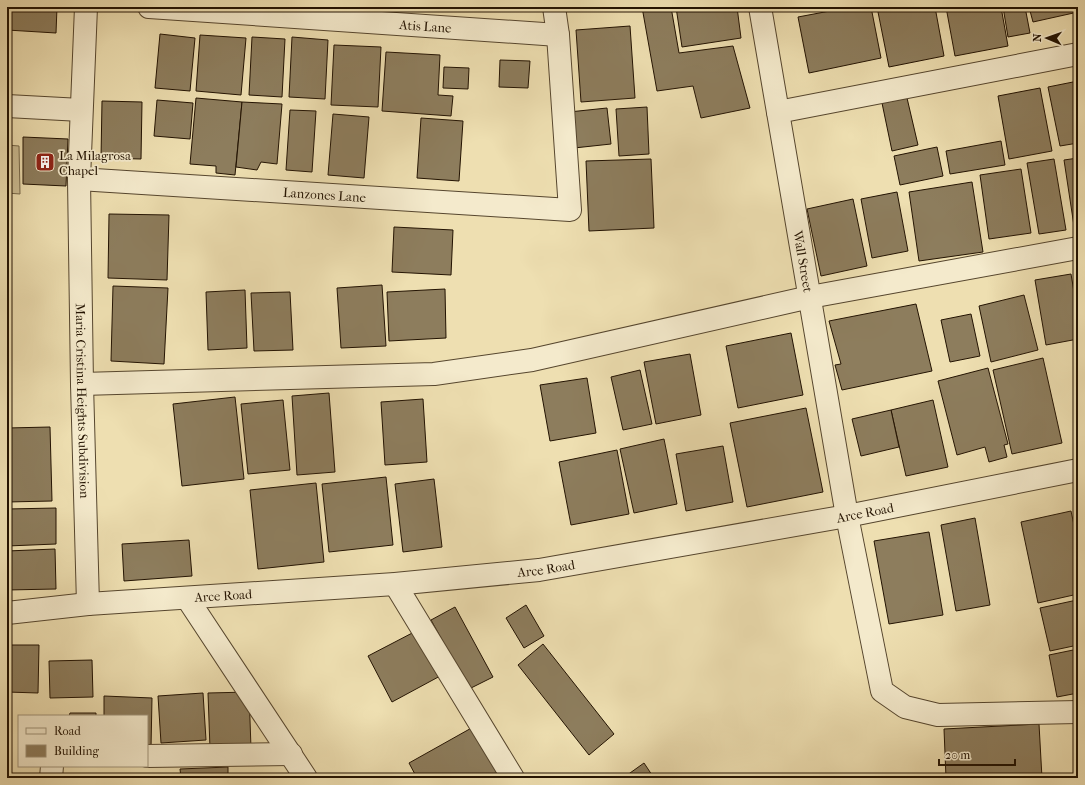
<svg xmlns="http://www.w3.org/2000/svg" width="1085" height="785" viewBox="0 0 1085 785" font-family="'IM FELL French Canon',serif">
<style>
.green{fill:#cbbc93;stroke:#77684a}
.building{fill:#8d7d5d;stroke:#231302}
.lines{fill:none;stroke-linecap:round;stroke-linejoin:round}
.minor-casing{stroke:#56462e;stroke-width:24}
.minor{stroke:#f4eacc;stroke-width:22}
.labels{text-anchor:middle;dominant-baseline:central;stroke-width:3.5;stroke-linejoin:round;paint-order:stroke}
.street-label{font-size:13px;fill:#231302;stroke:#f4eacc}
.poi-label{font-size:13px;fill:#231302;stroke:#f4eacc;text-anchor:start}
</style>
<rect width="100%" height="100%" fill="#eedfb1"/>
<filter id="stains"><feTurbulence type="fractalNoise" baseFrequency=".005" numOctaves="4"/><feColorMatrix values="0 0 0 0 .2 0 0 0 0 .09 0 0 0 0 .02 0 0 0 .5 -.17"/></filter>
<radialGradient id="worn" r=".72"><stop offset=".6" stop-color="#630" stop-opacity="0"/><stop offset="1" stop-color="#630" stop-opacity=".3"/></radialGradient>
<polygon class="green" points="7,145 19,146 20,194 7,193"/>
<g class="building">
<polygon points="7,7 57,7 56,33 7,30"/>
<polygon points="476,7 514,7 514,11 476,10"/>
<polygon points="642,7 671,7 679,53 733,46 750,108 701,118 693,86 657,91"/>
<polygon points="676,7 737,7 741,38 682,47"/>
<polygon points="851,7 871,7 881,58 809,73 798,17"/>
<polygon points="877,7 935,7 944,56 889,67"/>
<polygon points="946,7 1001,7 1008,46 955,56"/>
<polygon points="1003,7 1025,7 1030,33 1008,37"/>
<polygon points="1029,7 1078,7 1078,12 1033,22"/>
<polygon points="630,26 635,98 581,102 576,30"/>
<polygon points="160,34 195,38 190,91 155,88"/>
<polygon points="200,35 246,38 241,95 196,91"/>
<polygon points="252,37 285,39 282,97 249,95"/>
<polygon points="292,37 328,40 325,99 289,97"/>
<polygon points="334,45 381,47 378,107 331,105"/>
<polygon points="386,52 440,55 438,95 453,96 451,116 382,111"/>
<polygon points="500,60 530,61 528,88 499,87"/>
<polygon points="444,67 469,68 468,89 443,88"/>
<polygon points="1078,81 1078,143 1060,146 1048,87"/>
<polygon points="1040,88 1052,151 1009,159 998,96"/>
<polygon points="196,98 242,102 235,175 216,173 216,166 190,164"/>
<polygon points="907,98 918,145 892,151 882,103"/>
<polygon points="157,100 193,103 190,139 154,136"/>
<polygon points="102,101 142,102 141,159 101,158"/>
<polygon points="242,102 282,104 277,164 261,162 257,170 236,167"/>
<polygon points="647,107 649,154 619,156 616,109"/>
<polygon points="607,108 611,144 574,148 569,112"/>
<polygon points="290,110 316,111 312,172 286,170"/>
<polygon points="333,114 369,117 364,178 328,175"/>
<polygon points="421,118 463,121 459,181 417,178"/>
<polygon points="23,137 68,139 66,186 23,184"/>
<polygon points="1001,141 1005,165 950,174 946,151"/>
<polygon points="937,147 943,176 900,185 894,156"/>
<polygon points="1078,158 1078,225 1074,226 1064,160"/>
<polygon points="651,159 654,228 589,231 586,161"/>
<polygon points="1054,159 1066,230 1039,234 1027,163"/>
<polygon points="1021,169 1031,233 989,239 980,175"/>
<polygon points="972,182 983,252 919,261 909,192"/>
<polygon points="897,192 908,251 872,258 861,199"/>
<polygon points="853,199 867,266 821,276 807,209"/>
<polygon points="109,214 169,215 167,280 108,278"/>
<polygon points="394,227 453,230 451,275 392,272"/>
<polygon points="1071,274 1078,316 1078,339 1046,345 1035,280"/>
<polygon points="382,285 386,346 341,348 337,288"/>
<polygon points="113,286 168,288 164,364 111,361"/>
<polygon points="445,289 446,338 389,341 387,292"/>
<polygon points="245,290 247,348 208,350 206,292"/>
<polygon points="290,292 293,350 254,351 251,293"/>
<polygon points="1024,295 1038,350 991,362 979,306"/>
<polygon points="916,304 932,371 842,390 835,365 841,364 829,321"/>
<polygon points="971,314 980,356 950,362 941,320"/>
<polygon points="791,333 803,395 738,408 726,346"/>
<polygon points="690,354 701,415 656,424 644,362"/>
<polygon points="1043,358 1062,443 1012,454 993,370"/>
<polygon points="988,368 1008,444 1004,445 1007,457 989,462 985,447 957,455 938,381"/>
<polygon points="640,370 652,424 623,430 611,377"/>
<polygon points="587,378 596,433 550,441 540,385"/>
<polygon points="329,393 335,472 297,475 292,396"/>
<polygon points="235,397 244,479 182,486 173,404"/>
<polygon points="423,399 427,462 385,465 381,402"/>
<polygon points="283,400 290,470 248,474 241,404"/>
<polygon points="933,400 948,467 906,476 891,410"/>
<polygon points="806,408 823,492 747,507 730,423"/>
<polygon points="891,410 899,447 861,456 852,419"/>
<polygon points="50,427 52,501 7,502 7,428"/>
<polygon points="664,439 677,504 634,513 620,449"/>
<polygon points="723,446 733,502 686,511 676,454"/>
<polygon points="617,450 629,514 571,525 559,462"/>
<polygon points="386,477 393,545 329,552 322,484"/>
<polygon points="434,479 442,547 403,552 395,484"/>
<polygon points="316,483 324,562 258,569 250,490"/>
<polygon points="1078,506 1078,527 1074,507"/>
<polygon points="56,508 56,544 7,546 7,509"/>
<polygon points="1071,511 1078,544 1078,594 1038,603 1021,522"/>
<polygon points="975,518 990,605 956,611 941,525"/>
<polygon points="929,532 943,615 889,624 874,541"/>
<polygon points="189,540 192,576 124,581 122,544"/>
<polygon points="55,549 56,589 7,590 7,551"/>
<polygon points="1077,600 1078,607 1078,645 1050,651 1040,608"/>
<polygon points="526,605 544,636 524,648 506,618"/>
<polygon points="455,607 493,677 469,689 431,620"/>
<polygon points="418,630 442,675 392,702 368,656"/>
<polygon points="543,644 614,734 589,755 518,665"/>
<polygon points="7,645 39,645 38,693 7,692"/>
<polygon points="1078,649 1078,693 1057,697 1049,655"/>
<polygon points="92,660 93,697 50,698 49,661"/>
<polygon points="249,692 251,748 210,749 208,693"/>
<polygon points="203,693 206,740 161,743 158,696"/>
<polygon points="104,696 152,698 151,748 147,748 147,716 104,716"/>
<polygon points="70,713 96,713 96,716 69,716"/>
<polygon points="1039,724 1042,778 946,778 944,729"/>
<polygon points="475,726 503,778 417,778 409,763"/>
<polygon points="644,763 654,778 623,778"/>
<polygon points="228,767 228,778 181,778 180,769"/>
</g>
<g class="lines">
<g class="minor-casing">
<g id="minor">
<path id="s1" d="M86,7L79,179L82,384L88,604"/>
<path id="s2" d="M149,7L558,35"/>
<path id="s3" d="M760,7L847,516L882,691L905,707L938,715L1078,712"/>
<polyline points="7,106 81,110"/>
<polyline points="778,112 1078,54"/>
<path id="s4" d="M79,179L570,210L558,35L554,7"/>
<polyline points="82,384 434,374 532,360 810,297 1078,248"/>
<polyline points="395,584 513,778"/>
<polyline points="187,598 306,778"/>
<path id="s5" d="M7,613L88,604L395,584L539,570L847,516L1078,470"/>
<polyline points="147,756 291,754"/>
<polyline points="51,778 52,766"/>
</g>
</g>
<use href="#minor" class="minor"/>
</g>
<defs>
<g id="building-square" transform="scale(1)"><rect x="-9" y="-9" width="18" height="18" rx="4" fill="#8f2418" stroke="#f4eacc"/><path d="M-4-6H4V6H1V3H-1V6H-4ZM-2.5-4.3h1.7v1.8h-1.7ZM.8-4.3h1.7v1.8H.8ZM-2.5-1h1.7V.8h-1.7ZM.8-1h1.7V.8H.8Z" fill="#fff"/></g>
</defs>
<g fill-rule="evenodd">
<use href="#building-square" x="45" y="162"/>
</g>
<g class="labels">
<g class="street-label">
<text stroke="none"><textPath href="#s2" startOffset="277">Atis Lane</textPath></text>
<text stroke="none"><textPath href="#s4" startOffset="246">Lanzones Lane</textPath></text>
<text stroke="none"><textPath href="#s3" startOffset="258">Wall Street</textPath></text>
<text stroke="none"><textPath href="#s1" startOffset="394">Maria Cristina Heights Subdivision</textPath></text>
<text stroke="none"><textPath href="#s5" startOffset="865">Arce Road</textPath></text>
<text stroke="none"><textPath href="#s5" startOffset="541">Arce Road</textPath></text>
<text stroke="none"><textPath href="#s5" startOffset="217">Arce Road</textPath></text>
</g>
<g class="poi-label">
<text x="59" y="155">La Milagrosa<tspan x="59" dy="15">Chapel</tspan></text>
</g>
</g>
<rect width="1085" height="785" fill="none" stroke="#eedfb1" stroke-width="24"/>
<rect x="8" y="8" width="1069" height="769" fill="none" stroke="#231302" stroke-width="2"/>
<rect x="12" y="12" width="1061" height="761" fill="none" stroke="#231302"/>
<rect x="18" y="715" width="130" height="52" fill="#f4eacc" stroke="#a0947b"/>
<rect x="26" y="728" width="20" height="6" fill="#f4eacc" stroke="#a0947b"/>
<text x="54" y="735" font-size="12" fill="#231302">Road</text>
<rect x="26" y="745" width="20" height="12" fill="#8d7d5d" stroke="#a0947b"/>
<text x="54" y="755" font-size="12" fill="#231302">Building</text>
<g transform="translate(1047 38) rotate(272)" stroke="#f4eacc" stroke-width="3" paint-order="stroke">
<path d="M0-3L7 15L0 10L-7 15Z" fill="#231302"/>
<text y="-6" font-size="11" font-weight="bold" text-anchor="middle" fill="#231302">N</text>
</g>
<path d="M939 759v6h76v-6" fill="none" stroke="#231302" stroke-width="2"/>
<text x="945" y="759" font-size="12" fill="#231302" stroke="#f4eacc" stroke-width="3" paint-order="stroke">20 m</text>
<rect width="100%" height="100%" filter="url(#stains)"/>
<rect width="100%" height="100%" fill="url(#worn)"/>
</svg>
